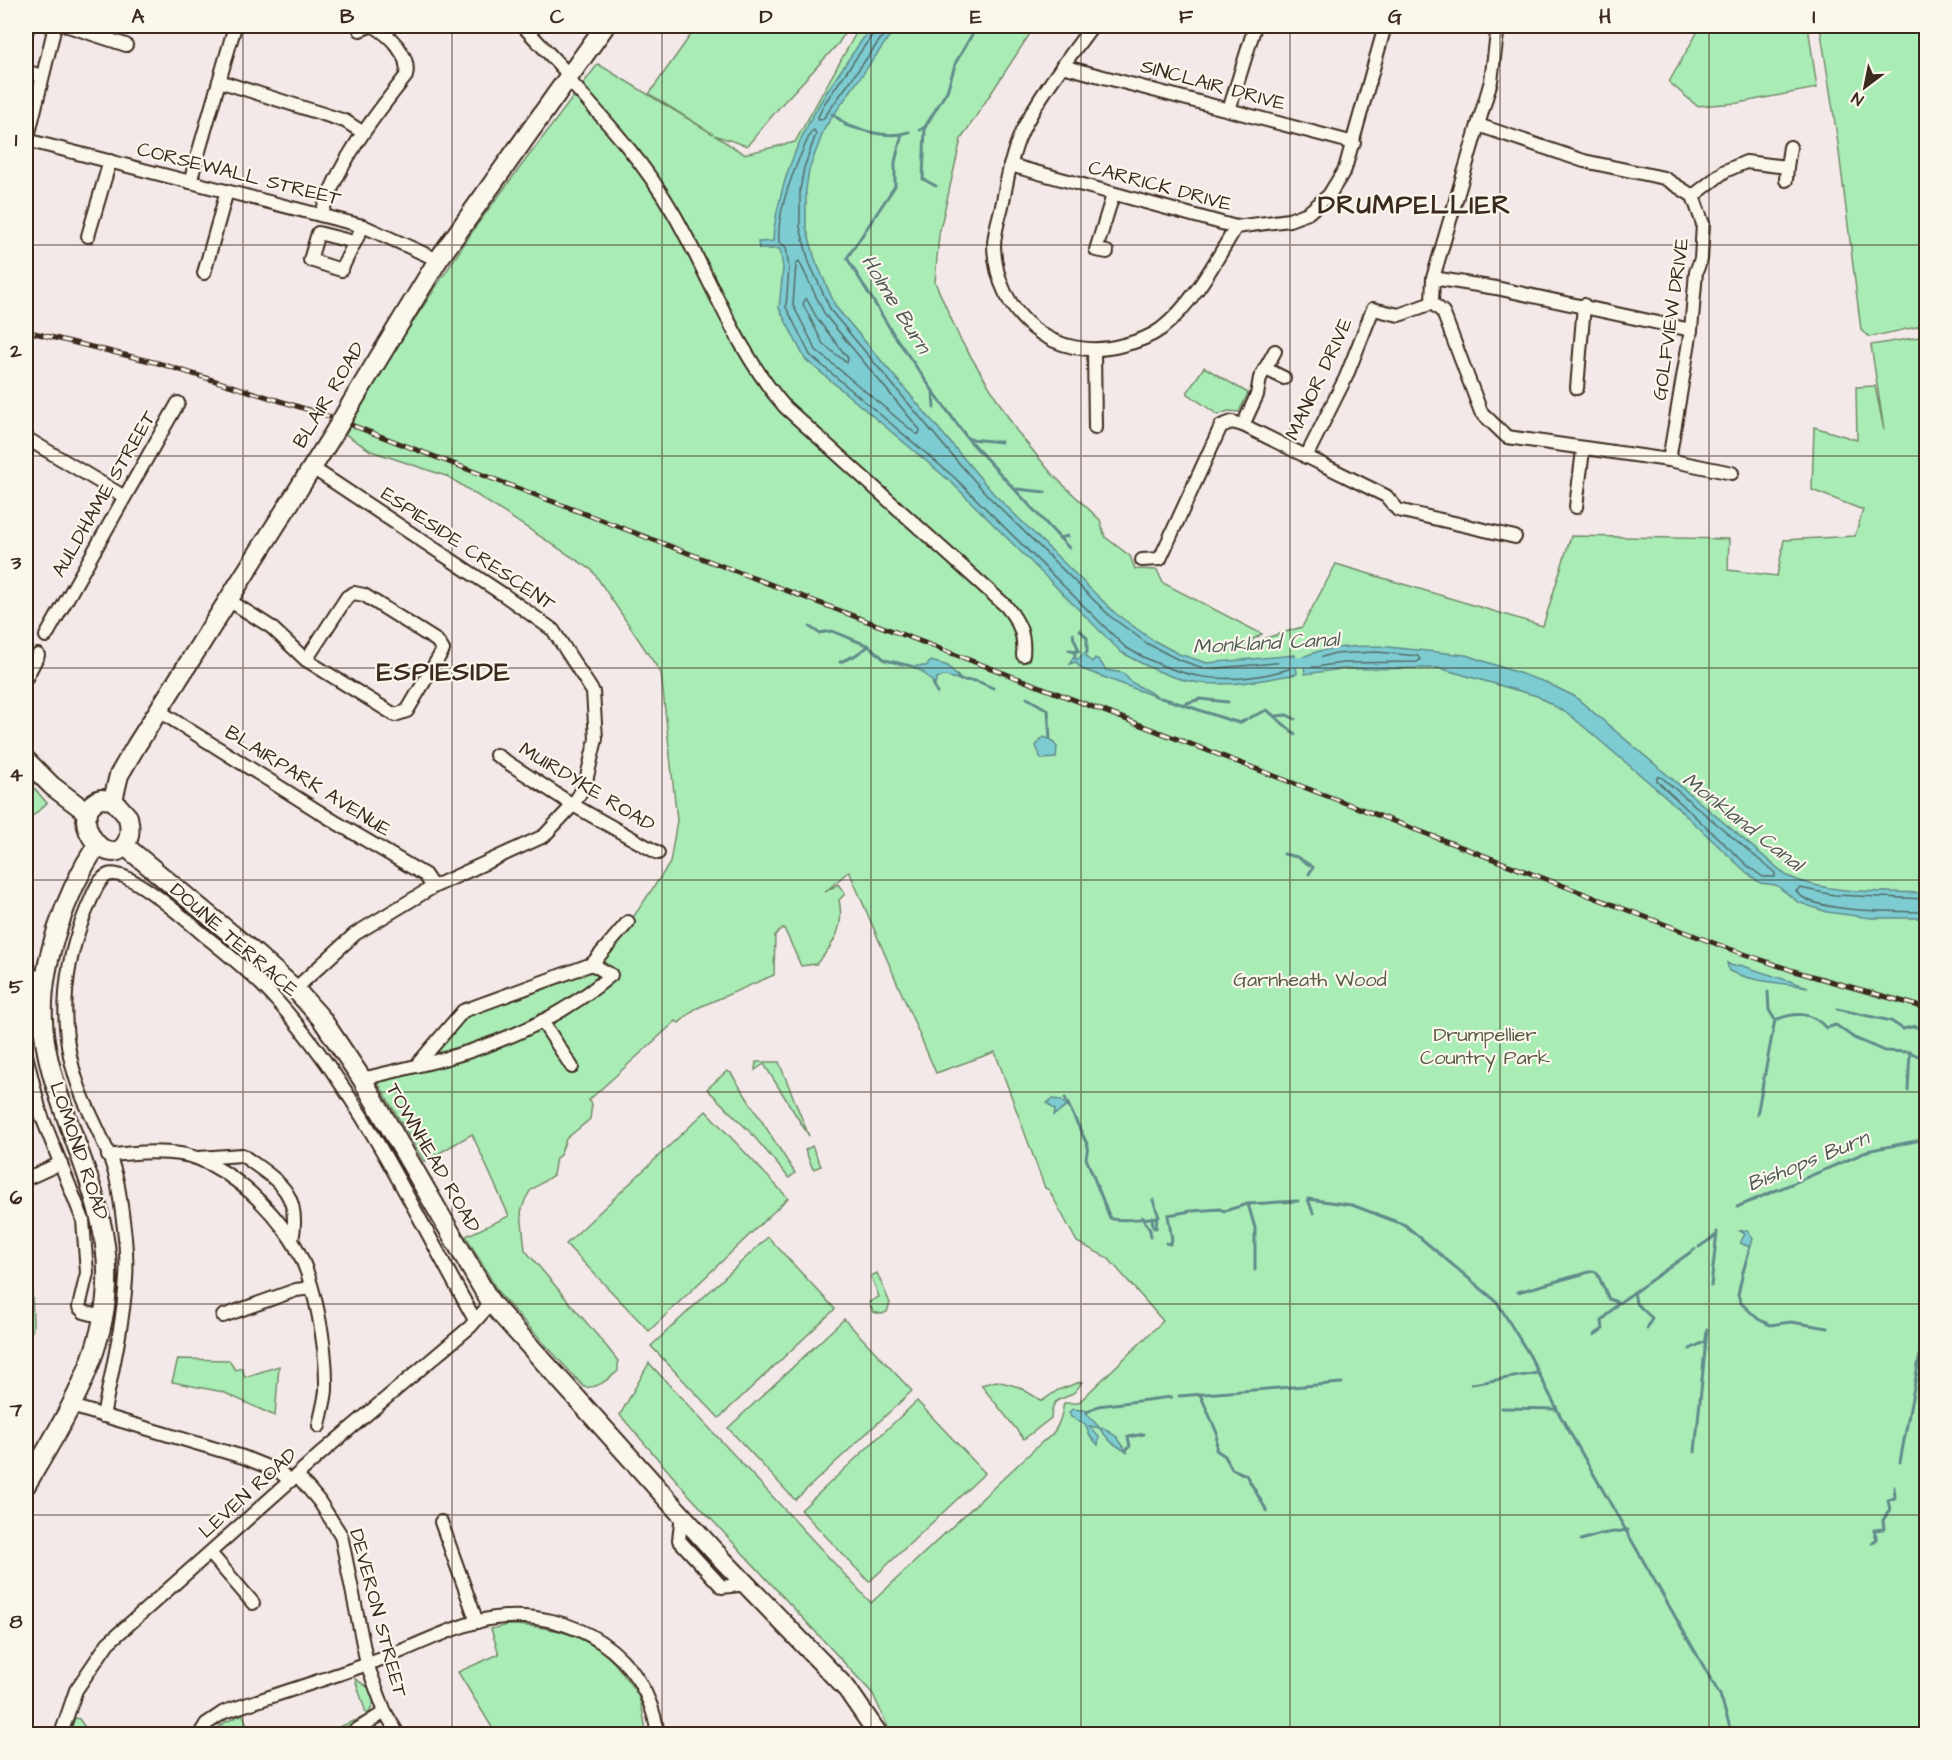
<svg xmlns="http://www.w3.org/2000/svg" width="1952" height="1760" viewBox="0 0 1952 1760" font-family="'Architects Daughter',sans-serif">
<style>
.green{fill:#aaecb6;stroke:#728b6a;stroke-width:1.5}
.water{fill:#7bccd2;stroke:#618b8a;stroke-width:1.5}
.lines{fill:none;stroke-linecap:round;stroke-linejoin:round}
.shore{stroke:#556b66;stroke-width:1.5}
.stream{stroke:#618b8a;stroke-width:3}
.canal{stroke:#7bccd2;stroke-width:10}
.street-casing{stroke:#3b2a1e;stroke-width:16}
.secondary-casing{stroke:#3b2a1e;stroke-width:22}
.street{stroke:#fbf7ec;stroke-width:12}
.secondary{stroke:#fbf7ec;stroke-width:18}
.rail-casing{stroke:#3b2a1e;stroke-width:5}
.rail{stroke:#fbf7ec;stroke-width:3;stroke-dasharray:9;stroke-linecap:butt}
.secondary-bridge-casing{stroke:#3b2a1e;stroke-width:22;stroke-linecap:butt}
.secondary-bridge{stroke:#fbf7ec;stroke-width:18}
.grid{fill:none;stroke:#3b2a1e;stroke-width:1.5;stroke-opacity:0.55}
.labels{text-anchor:middle;dominant-baseline:central;stroke-width:4.5;stroke-linejoin:round;paint-order:stroke}
.street-label{font-size:20px;fill:#3b2a1e;stroke:#fbf7ec}
.park-label{font-size:20px;fill:#575a44;stroke:#fbf7ec}
.water-label{font-size:21px;font-style:italic;fill:#4e5b54;stroke:#fbf7ec}
.district-label{font-size:26px;font-weight:bold;letter-spacing:1.5px;fill:#3b2a1e;stroke:#fbf7ec}
.neatline{fill:none;stroke:#3b2a1e;stroke-width:2}
.grid-label{font-size:20px;text-anchor:middle;font-weight:bold;fill:#3b2a1e}
</style>
<rect width="100%" height="100%" fill="#f4e9e9"/>
<filter id="ink" filterUnits="userSpaceOnUse"><feTurbulence type="fractalNoise" baseFrequency=".0167" numOctaves="2"/><feDisplacementMap in="SourceGraphic" scale="12" xChannelSelector="R" yChannelSelector="G"/><feConvolveMatrix kernelMatrix="1 2 1 2 8 2 1 2 1" color-interpolation-filters="sRGB"/></filter>
<g filter="url(#ink)">
<g class="green">
<path d="M697,26H849L838,44L783,103L747,146L714,135L744,154L795,142L860,26H1035L961,139L939,234L935,282L960,339L1016,430L1052,474L1100,520L1105,537L1130,556L1135,569L1157,570L1163,583L1262,634L1243,645L1302,627L1336,564L1543,626L1571,536L1729,539L1728,570L1777,576L1784,540L1855,536L1863,510L1812,490L1814,427L1857,440L1856,387L1875,386L1884,430L1871,345L1926,336V1734H891L873,1694L689,1495L620,1415L649,1363L871,1603L1042,1442C1057,1434 1061,1420 1064,1403H1078L1163,1321L1108,1258L1077,1242L1049,1190L1045,1188L995,1052L936,1073L849,871L825,892L838,884L845,894L839,900C845,927 834,945 816,964L801,966L784,928L775,935L774,975L695,1009L679,1023L676,1021L589,1100L592,1104L590,1119L566,1139L560,1155L556,1158L553,1175L530,1191L525,1200L521,1212L525,1250L607,1347L618,1361V1371C608,1379 598,1389 584,1387L500,1295L466,1236L509,1216L472,1134L424,1162L378,1083L423,1060L462,1017L609,953L670,863L677,820L661,673L592,570L449,477L371,451L345,434L401,340L476,226L598,64L713,134L649,94Z"/>
<polygon points="1701,26 1808,26 1817,88 1738,103 1697,106 1669,82"/>
<polygon points="1820,26 1926,26 1926,325 1870,337 1861,330 1837,136"/>
<polygon points="1204,367 1248,393 1239,412 1228,411 1218,415 1187,393"/>
<polygon points="26,779 47,803 26,822"/>
<polygon points="756,1062 779,1062 809,1136 764,1064 755,1070"/>
<polygon points="727,1071 731,1073 795,1173 789,1178 751,1133 707,1089"/>
<polygon points="706,1111 788,1198 649,1331 566,1244"/>
<polygon points="812,1146 821,1166 813,1169 805,1150"/>
<polygon points="768,1237 835,1309 719,1418 651,1346"/>
<polygon points="31,1250 33,1328 26,1348 26,1252"/>
<polygon points="877,1273 890,1303 887,1312 882,1314 873,1312 869,1302 879,1297 871,1276"/>
<polygon points="844,1319 912,1391 795,1500 728,1428"/>
<polygon points="178,1359 229,1360 235,1370 242,1368 245,1377 279,1366 275,1416 223,1392 172,1382"/>
<path d="M997,1381L1019,1387L1042,1401L1058,1390L1083,1381C1080,1384 1077,1391 1073,1393C1060,1403 1053,1394 1051,1418L1024,1439L981,1385Z"/>
<polygon points="917,1401 985,1473 869,1582 801,1510"/>
<path d="M508,1625C554,1626 596,1635 623,1674C628,1682 636,1690 639,1698C643,1709 644,1723 647,1734H500L493,1729L458,1672L499,1654L491,1629Z"/>
<path d="M355,1679L368,1687L375,1699C365,1728 351,1734 321,1734L367,1716Z"/>
<polygon points="243,1714 250,1734 210,1734 226,1722"/>
<polygon points="75,1718 79,1719 90,1734 69,1734"/>
</g>
<g class="water">
<path d="M872,26H897L825,127L809,170L806,190V226L815,259L836,307L993,493L1115,613L1151,639L1179,654L1207,663L1295,655L1297,674C1220,688 1191,693 1121,652L951,482L805,359L779,308L783,268L780,249H759L758,242L773,241C773,223 778,208 782,191C798,128 835,78 872,26Z"/>
<path d="M1378,646L1466,655L1545,682L1574,696L1787,876C1830,895 1880,891 1926,893V918H1871L1827,912L1798,902L1776,885L1760,883L1746,872L1665,796L1570,715L1537,696L1439,668L1343,669L1305,674L1303,657C1327,646 1352,647 1378,646Z"/>
<polygon points="1085,652 1087,652 1086,657 1092,662 1095,658 1099,660 1106,670 1123,673 1131,682 1162,699 1082,669 1075,662 1070,664 1073,657 1077,660"/>
<polygon points="931,661 948,666 960,680 945,676 937,678 935,684 923,672 911,666 926,666"/>
<polygon points="1043,737 1050,739 1057,747 1056,758 1041,759 1036,746"/>
<path d="M1727,963L1733,966L1740,965L1808,987C1781,983 1754,982 1729,971Z"/>
<polygon points="1052,1099 1060,1100 1068,1106 1054,1115 1055,1110 1047,1103"/>
<polygon points="1748,1230 1753,1239 1749,1251 1750,1247 1740,1243 1745,1234 1740,1231"/>
<polygon points="1073,1409 1089,1411 1086,1413 1100,1428 1089,1426 1099,1437 1098,1445 1090,1436 1085,1424 1071,1417 1069,1412"/>
<polygon points="1103,1428 1117,1437 1128,1453 1111,1442 1100,1429"/>
</g>
<g class="lines">
<g class="shore">
<polyline points="877,26 875,31 824,104 818,117 819,120 823,119 890,26"/>
<path d="M814,130L816,134L804,168L800,190V227L809,262L831,311L950,453L989,497L1111,617L1148,644L1177,659L1206,669L1287,662L1290,664L1289,669C1226,687 1181,680 1125,647L955,478L810,355L786,307L789,268L786,247L779,242C776,209 797,162 811,132Z"/>
<polygon points="799,261 825,315 920,430 919,434 916,434 816,350 793,305 796,264"/>
<polygon points="806,298 818,320 848,358 847,363 823,344 803,304"/>
<polygon points="1377,652 1418,656 1420,660 1417,662 1343,663 1314,667 1310,665 1312,660 1332,654"/>
<polygon points="1657,777 1661,777 1775,873 1775,877 1763,877 1749,867 1657,781"/>
<path d="M1926,899L1834,895L1800,888L1796,891C1811,914 1900,911 1926,912"/>
</g>
<g class="stream">
<polyline points="832,114 846,124"/>
<path d="M845,125C865,131 888,139 909,132"/>
<polyline points="925,127 923,179 936,186"/>
<polyline points="920,130 925,127 947,91 956,62 977,26"/>
<polyline points="902,134 895,162 895,186 847,258 894,335 933,391 934,408"/>
<polyline points="933,391 968,439 1069,548"/>
<polyline points="970,439 1001,442"/>
<polyline points="1017,489 1045,492"/>
<polyline points="1059,538 1068,536"/>
<polyline points="810,627 819,633 832,631 869,646 885,660 911,666"/>
<polyline points="1080,630 1087,638 1087,652"/>
<polyline points="1073,634 1074,639"/>
<polyline points="1075,641 1079,651 1069,650 1075,653 1075,658"/>
<polyline points="840,662 854,656 869,646"/>
<polyline points="957,676 960,680 977,681 993,688"/>
<polyline points="933,683 937,693"/>
<polyline points="1027,698 1048,710 1050,739"/>
<path d="M1161,698C1188,705 1213,716 1240,723L1246,719"/>
<polyline points="1184,704 1200,699 1228,702"/>
<polyline points="1276,716 1287,715 1295,719"/>
<polyline points="1249,718 1267,710 1295,734"/>
<polyline points="1284,854 1297,857 1313,867 1309,874"/>
<path d="M1768,992L1769,1010L1775,1020C1795,1012 1811,1011 1826,1028L1836,1025L1854,1038L1885,1051L1910,1052L1918,1056L1926,1054"/>
<polyline points="1837,1009 1891,1021 1903,1029 1916,1026 1926,1037"/>
<polyline points="1908,1090 1910,1052"/>
<path d="M1065,1098L1088,1146L1086,1158L1110,1218C1117,1222 1150,1218 1159,1217L1153,1200"/>
<polyline points="1757,1115 1775,1020"/>
<polyline points="1248,1204 1255,1228 1255,1270"/>
<polyline points="1737,1207 1871,1150 1926,1139"/>
<polyline points="1193,1211 1220,1209 1224,1211 1248,1204 1298,1201"/>
<polyline points="1313,1213 1308,1199 1352,1205 1405,1225 1497,1302 1530,1356 1557,1409 1501,1408"/>
<polyline points="1142,1217 1150,1230 1151,1237"/>
<polyline points="1152,1217 1153,1227 1156,1228 1157,1217"/>
<polyline points="1166,1243 1170,1244 1172,1240 1168,1215 1191,1211"/>
<polyline points="1699,1247 1715,1236"/>
<polyline points="1743,1272 1738,1295 1741,1303 1758,1319 1770,1325 1791,1322 1828,1328"/>
<polyline points="1743,1272 1749,1251"/>
<polyline points="1711,1286 1717,1232"/>
<polyline points="1518,1292 1593,1271 1597,1273 1609,1299 1619,1303 1695,1249"/>
<polyline points="1634,1292 1636,1303 1652,1318 1647,1329"/>
<polyline points="1594,1335 1603,1329 1602,1321 1618,1303"/>
<polyline points="1690,1349 1706,1341"/>
<polyline points="1472,1384 1538,1373"/>
<polyline points="1200,1394 1217,1433 1216,1450 1225,1456 1232,1469 1246,1475 1267,1511"/>
<polyline points="1179,1396 1342,1383"/>
<polyline points="1557,1410 1720,1695 1730,1727 1727,1734"/>
<polyline points="1086,1413 1098,1406 1171,1397"/>
<polyline points="1126,1450 1130,1446 1128,1437 1144,1434"/>
<polyline points="1695,1452 1707,1329"/>
<polyline points="1900,1462 1926,1323"/>
<polyline points="1581,1540 1601,1534 1628,1530"/>
<polyline points="1872,1543 1877,1539 1874,1530 1884,1529 1883,1520 1890,1510 1888,1500 1895,1498 1894,1487"/>
</g>
<polyline class="canal" points="1283,663 1318,661"/>
<g class="street-casing">
<g id="street">
<polyline points="68,26 126,45"/>
<polyline points="523,26 569,75"/>
<path d="M1092,26C1068,59 1040,94 1022,131C1011,155 1007,181 1002,206C999,218 994,233 994,246C996,315 1055,364 1123,345C1136,342 1150,337 1161,329C1193,304 1215,262 1236,227"/>
<polyline points="1498,26 1491,81 1433,278 1432,303 1443,312 1481,412 1507,437 1669,460 1732,473"/>
<polyline points="360,30 370,26"/>
<polyline points="26,33 28,26"/>
<polyline points="1062,66 1354,143"/>
<polyline points="26,71 41,76"/>
<path d="M567,78C606,121 645,163 674,214C711,279 736,351 785,407L1006,606C1019,622 1025,634 1023,655"/>
<polyline points="219,81 345,121 362,132"/>
<polyline points="1229,110 1255,26"/>
<polyline points="1478,125 1584,161 1664,178 1693,196 1703,224 1701,259 1696,272 1691,330 1669,460"/>
<polyline points="26,140 363,226 438,260"/>
<polyline points="27,141 55,26"/>
<polyline points="1010,165 1236,227 1289,220 1308,213 1329,195 1345,169 1385,26"/>
<polyline points="1787,167 1790,147"/>
<polyline points="190,182 235,26"/>
<polyline points="1693,196 1725,171 1746,162 1787,167 1786,180"/>
<path d="M321,215C339,162 371,120 406,76C411,55 389,35 374,26"/>
<polyline points="88,236 110,161"/>
<polyline points="354,242 318,233 310,260 341,270 363,226"/>
<polyline points="1107,252 1096,250 1113,195"/>
<polyline points="204,273 227,191"/>
<polyline points="1433,278 1496,288 1691,330"/>
<polyline points="1094,351 1095,428"/>
<polyline points="1275,351 1260,378 1257,395 1243,425 1386,496 1398,510 1515,537"/>
<polyline points="1266,369 1284,378"/>
<polyline points="1577,388 1584,305"/>
<polyline points="26,438 123,496"/>
<polyline points="1306,457 1346,377 1373,309 1399,315 1432,303"/>
<polyline points="1576,507 1583,450"/>
<polyline points="1142,560 1160,559 1221,426 1232,422 1243,425"/>
<polyline points="230,601 271,627 306,660 395,715 407,711 443,650 437,641 364,595 354,593 347,597 306,660"/>
<polyline points="46,636 178,403"/>
<polyline points="26,678 38,655"/>
<polyline points="159,711 337,823 425,875 433,887"/>
<polyline points="496,755 573,805 658,853"/>
<polyline points="26,976 45,977"/>
<polyline points="295,989 355,934 433,887 544,836 573,805 585,785 596,739 593,692 553,630 504,595 311,467"/>
<polyline points="542,1021 572,1067"/>
<polyline points="26,1055 40,1112 83,1220 87,1273 79,1307 84,1312 103,1317"/>
<path d="M416,1066C487,1050 555,1023 611,975L592,964"/>
<polyline points="362,1079 416,1066 463,1011 592,964 628,922"/>
<path d="M108,1156C133,1152 175,1149 199,1159C235,1174 270,1207 291,1239C315,1275 327,1347 326,1390C325,1402 321,1414 319,1426"/>
<path d="M199,1158L242,1155C276,1180 302,1191 292,1240"/>
<polyline points="26,1179 61,1163"/>
<polyline points="223,1316 296,1290 311,1288"/>
<polyline points="71,1406 243,1457 280,1472 290,1481"/>
<path d="M103,1416C112,1371 123,1325 126,1279C128,1251 123,1219 119,1192C115,1161 97,1129 84,1100C56,1035 61,967 89,904C93,895 98,879 108,875C128,867 187,921 204,935C229,955 255,976 277,1001C361,1094 414,1212 475,1320"/>
<polyline points="297,1475 319,1501 341,1535 367,1664 385,1712 398,1734"/>
<polyline points="682,1514 679,1540 722,1587 746,1584"/>
<polyline points="441,1522 477,1622"/>
<polyline points="210,1553 253,1603"/>
<polyline points="61,1734 76,1690 108,1643 326,1449 470,1327 491,1303"/>
<path d="M200,1734L206,1724L224,1712C277,1694 331,1678 384,1658C416,1646 462,1622 495,1618C573,1609 646,1653 658,1734"/>
<polyline points="350,1734 385,1712"/>
</g>
</g>
<g class="secondary-casing">
<g id="secondary">
<polyline points="351,404 438,260 605,26"/>
<polyline points="26,760 52,786 88,813"/>
<path d="M101,799L113,800L128,817C130,826 131,837 125,845C105,872 64,812 101,799Z"/>
<polyline points="113,800 119,775 136,746 334,433"/>
<polyline points="125,846 252,951 295,989 321,1018 362,1079 491,1303 714,1551 847,1689 878,1734"/>
<path d="M26,1485C60,1427 99,1367 106,1298C114,1226 81,1162 59,1096C51,1072 44,1046 43,1021C40,964 66,892 97,845"/>
</g>
</g>
<use href="#street" class="street"/>
<use href="#secondary" class="secondary"/>
<g class="rail-casing">
<polyline id="rail" points="26,331 158,363 325,415 1727,948 1794,971 1926,1008"/>
</g>
<use href="#rail" class="rail"/>
<g class="secondary-bridge-casing">
<polyline id="secondary-bridge" points="334,433 351,404"/>
</g>
<use href="#secondary-bridge" class="secondary-bridge"/>
</g>
</g>
<path class="grid" d="M243,26V1734M452,26V1734M662,26V1734M871,26V1734M1081,26V1734M1290,26V1734M1500,26V1734M1709,26V1734M26,245H1926M26,456H1926M26,668H1926M26,880H1926M26,1092H1926M26,1304H1926M26,1515H1926"/>
<g class="labels">
<g class="street-label">
<text transform="translate(1213 85) rotate(15)">SINCLAIR DRIVE</text>
<text transform="translate(239 174) rotate(14)">CORSEWALL STREET</text>
<text transform="translate(1160 186) rotate(15)">CARRICK DRIVE</text>
<text transform="translate(1671 319) rotate(-82)">GOLFVIEW DRIVE</text>
<text transform="translate(1319 379) rotate(-65)">MANOR DRIVE</text>
<text transform="translate(329 395) rotate(-59)">BLAIR ROAD</text>
<text transform="translate(104 494) rotate(-60)">AULDHAME STREET</text>
<text transform="translate(468 549) rotate(34)">ESPIESIDE CRESCENT</text>
<text transform="translate(308 781) rotate(32)">BLAIRPARK AVENUE</text>
<text transform="translate(587 787) rotate(31)">MUIRDYKE ROAD</text>
<text transform="translate(234 940) rotate(41)">DOUNE TERRACE</text>
<text transform="translate(79 1151) rotate(71)">LOMOND ROAD</text>
<text transform="translate(433 1158) rotate(60)">TOWNHEAD ROAD</text>
<text transform="translate(248 1493) rotate(-42)">LEVEN ROAD</text>
<text transform="translate(378 1613) rotate(75)">DEVERON STREET</text>
</g>
<g class="park-label">
<text x="1310" y="980">Garnheath Wood</text>
<text x="1485" y="1035">Drumpellier<tspan x="1485" dy="23">Country Park</tspan></text>
</g>
<g class="water-label">
<text transform="translate(896 304) rotate(58)">Holme Burn</text>
<text transform="translate(1266 643) rotate(-3)">Monkland Canal</text>
<text transform="translate(1743 822) rotate(38)">Monkland Canal</text>
<text transform="translate(1808 1161) rotate(-22)">Bishops Burn</text>
</g>
<g class="district-label">
<text x="1415" y="205">DRUMPELLIER</text>
<text x="444" y="672">ESPIESIDE</text>
</g>
</g>
<rect width="1952" height="1760" fill="none" stroke="#fbf7ec" stroke-width="66"/>
<g transform="translate(1865 87) rotate(212)" stroke="#fbf7ec" stroke-width="4.5" paint-order="stroke">
<path d="M0-4.5L10 22L0 15L-10 22Z" fill="#3b2a1e"/>
<text y="-9" font-size="16" font-weight="bold" text-anchor="middle" fill="#3b2a1e">N</text>
</g>
<rect x="33" y="33" width="1886" height="1694" class="neatline"/>
<g class="grid-label">
<text x="138" y="23">A</text>
<text x="347" y="23">B</text>
<text x="557" y="23">C</text>
<text x="766" y="23">D</text>
<text x="976" y="23">E</text>
<text x="1186" y="23">F</text>
<text x="1395" y="23">G</text>
<text x="1605" y="23">H</text>
<text x="1814" y="23">I</text>
<text x="16" y="146">1</text>
<text x="16" y="357">2</text>
<text x="16" y="569">3</text>
<text x="16" y="781">4</text>
<text x="16" y="993">5</text>
<text x="16" y="1204">6</text>
<text x="16" y="1416">7</text>
<text x="16" y="1628">8</text>
</g>
</svg>
